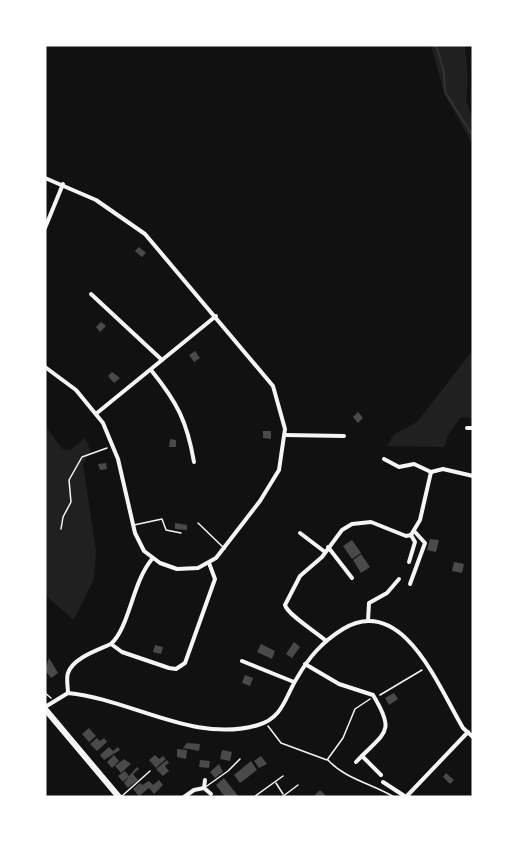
<svg xmlns="http://www.w3.org/2000/svg" width="518" height="842" viewBox="0 0 518 842" font-family="'Noto Sans',sans-serif">
<style>
.green{fill:#202020}
.lines{fill:none;stroke-linecap:round;stroke-linejoin:round}
.stream{stroke:#333;stroke-width:2}
.building{fill:#4a4a4a}
.path{stroke:#f5f5f5;stroke-width:1.5}
.service{stroke:#f5f5f5;stroke-width:1.5}
.minor{stroke:#f5f5f5;stroke-width:4}
.trunk{stroke:#f5f5f5;stroke-width:6}
</style>
<rect width="100%" height="100%" fill="#111"/>
<g class="green">
<polygon points="465,45 468,80 466,101 473,119 473,145 445,95 431,46"/>
<polygon points="473,350 473,418 461,417 448,435 444,447 387,446 394,434 417,422"/>
<polygon points="45,425 62,449 71,450 85,438 91,452 83,464 96,551 94,579 74,620 45,595"/>
</g>
<g class="lines">
<polyline class="stream" points="436,45 444,72 445,92 473,136"/>
</g>
<g class="building">
<polygon points="139,247 146,253 142,257 135,251"/>
<polygon points="101,322 106,326 100,332 96,327"/>
<polygon points="195,351 200,358 194,362 189,355"/>
<polygon points="112,372 120,378 114,383 108,376"/>
<polygon points="358,412 363,418 358,423 353,417"/>
<polygon points="263,431 271,431 271,439 263,438"/>
<polygon points="170,439 176,440 176,447 169,447"/>
<polygon points="106,463 107,469 100,470 98,464"/>
<polygon points="175,523 187,525 187,530 175,529"/>
<polygon points="430,539 439,540 436,552 427,550"/>
<polygon points="352,540 361,553 352,559 343,546"/>
<polygon points="361,554 370,567 361,573 353,560"/>
<polygon points="454,562 464,564 462,573 452,571"/>
<polygon points="294,642 300,647 292,658 286,654"/>
<polygon points="261,644 275,651 272,659 257,652"/>
<polygon points="155,645 163,647 161,654 153,652"/>
<polygon points="49,658 58,673 51,678 45,670"/>
<polygon points="245,675 253,678 250,686 242,683"/>
<polygon points="394,693 398,699 389,705 385,698"/>
<polygon points="89,728 96,736 89,742 82,734"/>
<polygon points="97,738 100,741 104,738 107,742 97,751 90,744"/>
<polygon points="187,743 200,744 199,751 183,748"/>
<polygon points="109,747 113,751 118,747 120,750 104,760 100,755"/>
<polygon points="177,749 187,750 186,759 177,757"/>
<polygon points="222,750 232,752 230,761 220,759"/>
<polygon points="114,755 119,761 112,768 107,762"/>
<polygon points="155,755 159,759 163,756 166,759 156,768 149,760"/>
<polygon points="261,756 267,764 259,768 254,761"/>
<polygon points="124,759 131,764 121,773 115,766"/>
<polygon points="167,760 169,763 165,766 169,771 163,776 156,769"/>
<polygon points="200,760 210,761 209,768 199,767"/>
<polygon points="251,761 257,770 240,783 234,775"/>
<polygon points="219,764 223,772 215,778 210,772"/>
<polygon points="137,767 139,769 133,774 138,780 128,788 124,783 129,776 123,782 118,776 125,771 129,776"/>
<polygon points="446,773 454,780 450,784 443,777"/>
<polygon points="224,778 238,796 237,797 225,797 216,785"/>
<polygon points="159,780 163,785 154,794 149,788 139,796 133,789 140,783 142,785 149,781 153,785"/>
<polygon points="320,790 327,797 313,797"/>
</g>
<g class="lines">
<g class="path">
<polyline points="61,529 63,517 71,502 69,480 82,457 107,448"/>
<polyline points="45,693 51,698"/>
<polyline points="380,695 422,670"/>
<polyline points="268,726 281,743 327,760 343,738 355,709 370,699"/>
<path d="M328,760C345,779 373,784 394,797"/>
</g>
<g class="service">
<polyline points="198,523 225,549"/>
<polyline points="134,525 162,519 166,530 181,533"/>
<polyline points="276,783 283,794"/>
<polyline points="204,788 228,771 240,759"/>
<polyline points="122,796 150,771"/>
<polyline points="254,797 283,776"/>
<polyline points="282,797 298,785"/>
</g>
<g class="minor">
<polyline points="45,178 96,200 145,234 273,386 285,429 279,470 260,501 216,558 198,568 177,569 160,563 144,551 135,533 118,459 103,423 76,390 45,367"/>
<polyline points="45,228 63,184"/>
<polyline points="91,294 162,360"/>
<path d="M151,370C177,402 187,421 194,462"/>
<polyline points="97,413 216,316"/>
<polyline points="467,428 473,428"/>
<polyline points="285,435 344,436"/>
<polyline points="384,459 399,467 414,464 431,472"/>
<polyline points="300,533 325,552"/>
<polyline points="328,547 352,578"/>
<polyline points="409,562 415,542 411,535"/>
<polyline points="410,584 425,543 415,532"/>
<polyline points="368,621 369,603 387,593 399,579"/>
<path d="M325,640C316,632 287,614 285,605L300,576L322,557L342,530L352,524L371,522L406,536L411,535L420,520L431,472L443,469L473,476"/>
<path d="M111,644C130,626 132,583 152,559"/>
<polyline points="242,661 294,682"/>
<path d="M305,664L339,684L373,695C397,734 384,732 356,762"/>
<path d="M68,693C68,687 66,679 68,673C73,658 98,650 111,644L122,652L169,668L176,669L185,663L215,579L209,563"/>
<path d="M45,707L68,693C131,699 194,744 258,725C283,718 285,697 297,678C309,657 322,642 343,629C403,593 439,688 463,728L473,737"/>
<polyline points="362,756 381,775"/>
<polyline points="205,780 204,788 211,794"/>
<polyline points="383,782 406,797 468,732"/>
<polyline points="184,797 194,790 204,788"/>
</g>
<polyline class="trunk" points="45,709 119,797"/>
</g>
<rect width="518" height="842" fill="none" stroke="#ffffff" stroke-width="93"/>
</svg>
